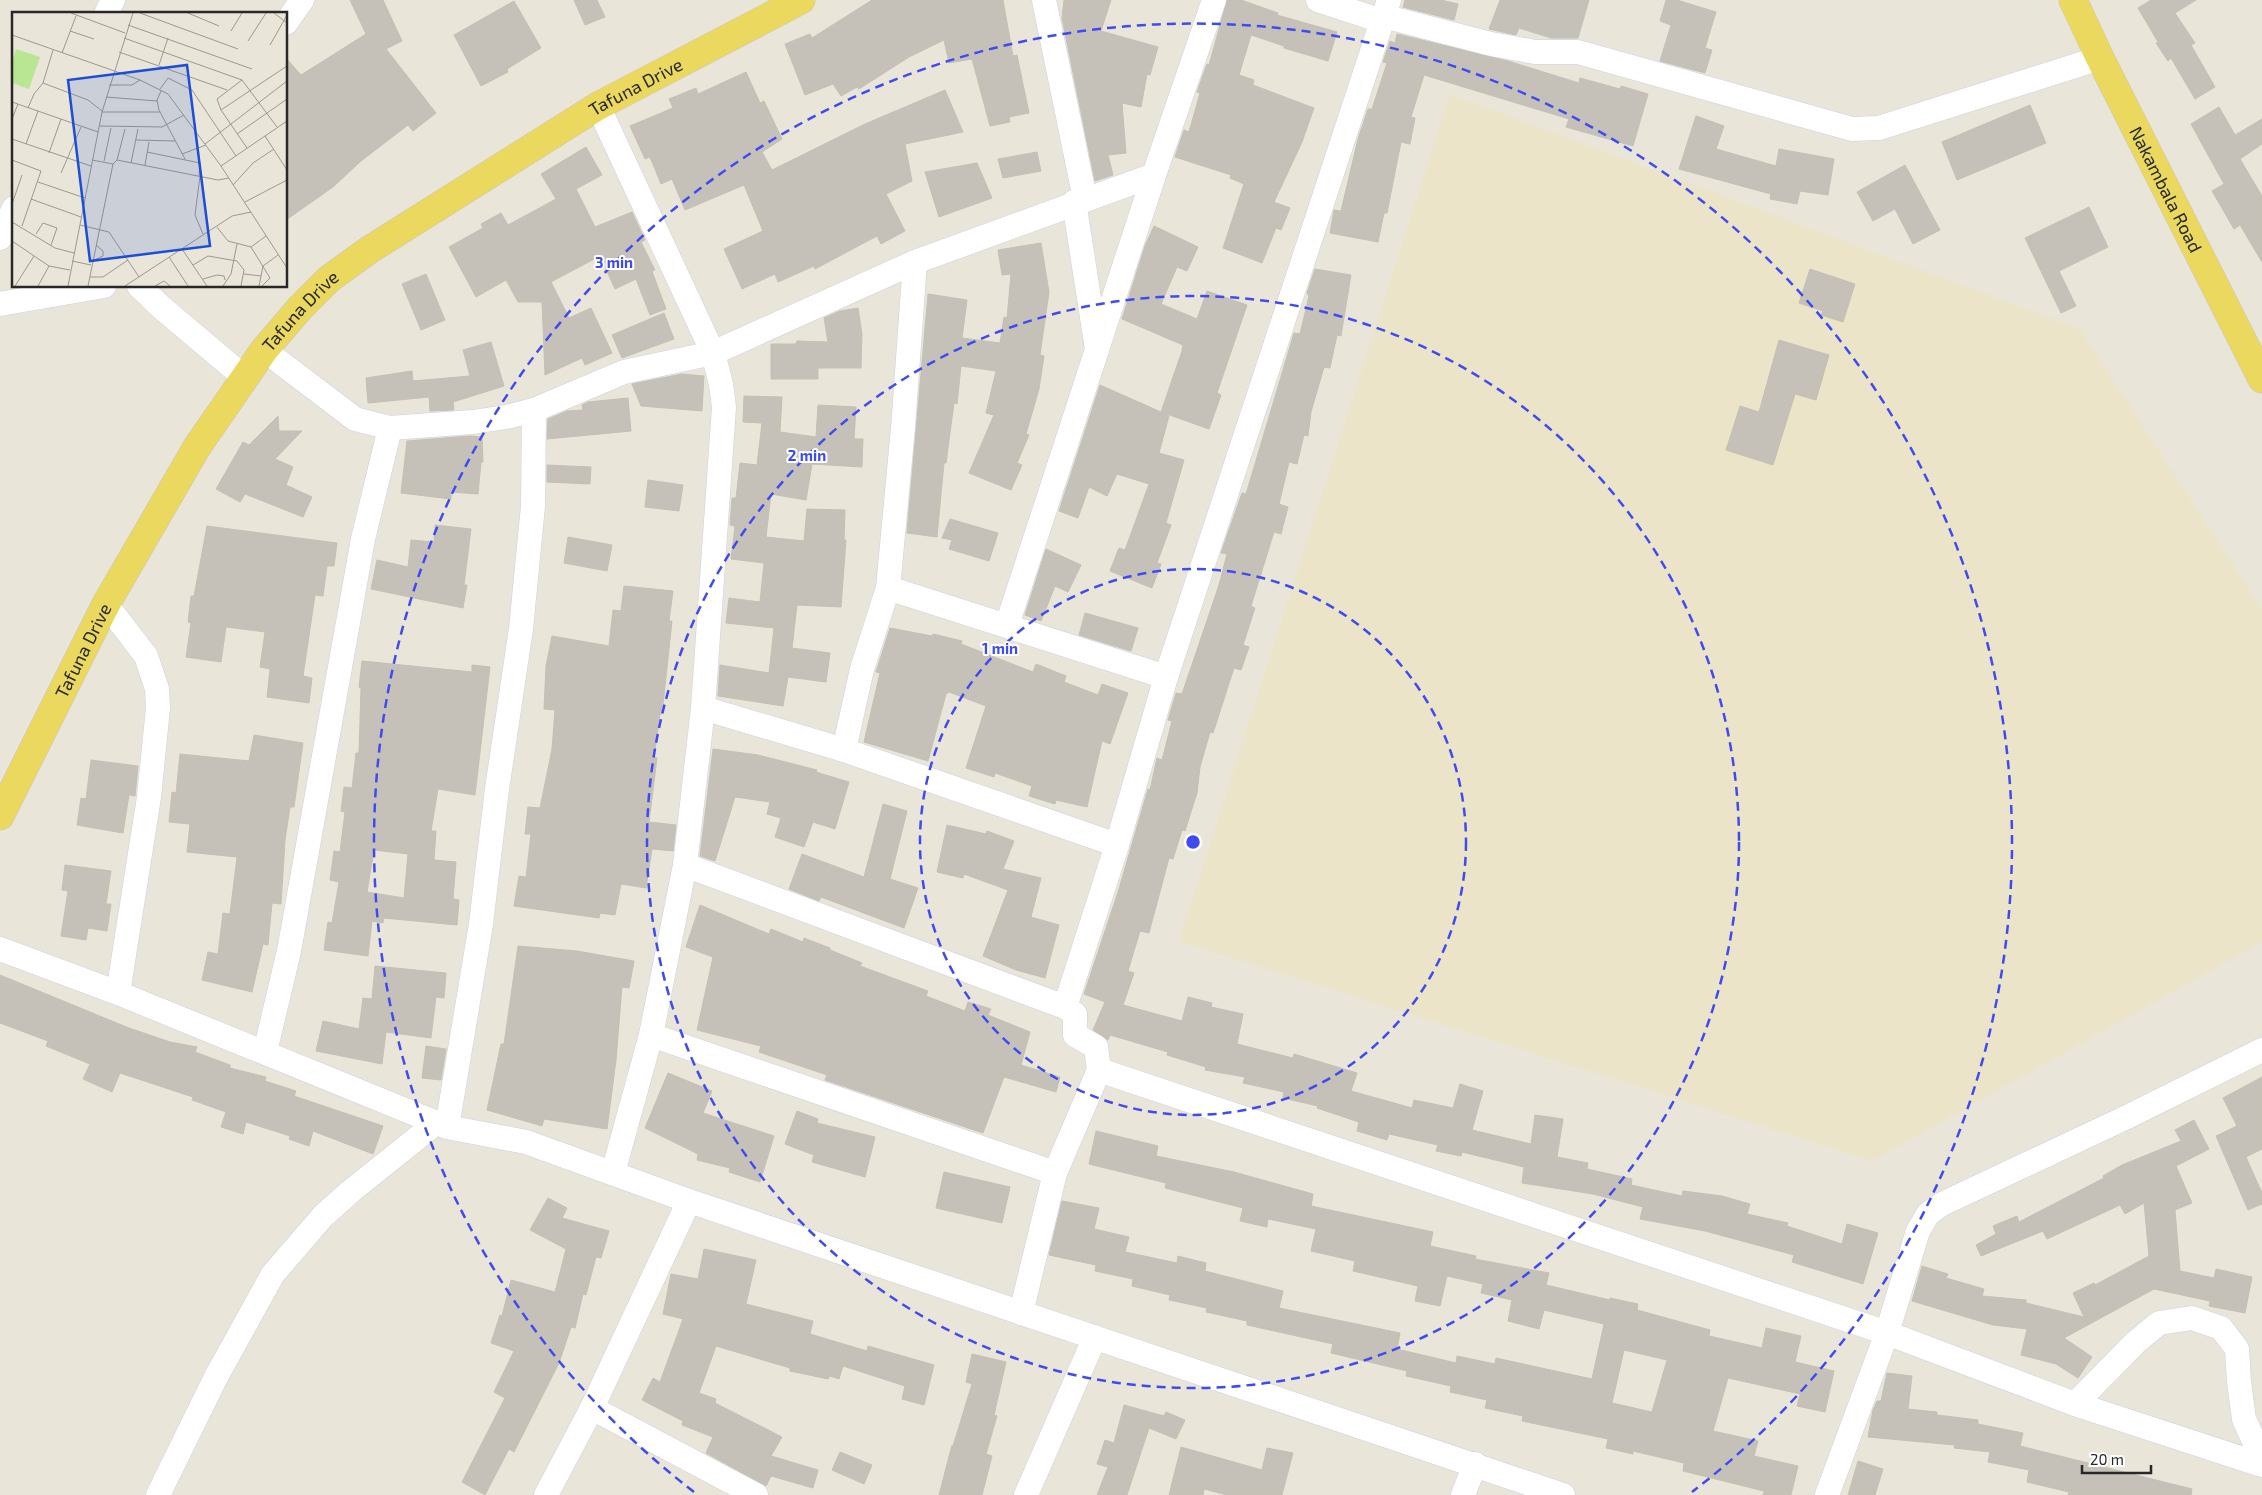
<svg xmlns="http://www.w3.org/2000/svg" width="2262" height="1495" viewBox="0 0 2262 1495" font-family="'Exo 2',sans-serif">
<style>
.education{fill:#ebe4c9}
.building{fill:#c5c1b9;stroke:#c5c0b4;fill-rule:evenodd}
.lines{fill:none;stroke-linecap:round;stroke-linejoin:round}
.minor-casing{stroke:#cfd0e0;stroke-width:25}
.major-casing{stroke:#c7c7c7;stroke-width:29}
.minor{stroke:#fff;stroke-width:24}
.major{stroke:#ead95e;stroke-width:28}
.ring{fill:none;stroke:#3e4bf2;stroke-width:2.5;stroke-dasharray:9 6}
.labels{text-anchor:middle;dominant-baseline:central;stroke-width:4;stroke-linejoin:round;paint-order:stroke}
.street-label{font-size:18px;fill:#282828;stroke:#fff}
.inset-road{fill:none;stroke:#9c9992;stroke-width:1}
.view{fill:#1d4ed8;fill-opacity:0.15;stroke:#1d4ed8;stroke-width:2.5}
.inset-edge{fill:none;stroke:#282828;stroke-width:2.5}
.centre{fill:#3e4bf2;stroke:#fff;stroke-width:2.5}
.ring-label{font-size:15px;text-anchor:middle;font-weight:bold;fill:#3e4bf2;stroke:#fff;stroke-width:4;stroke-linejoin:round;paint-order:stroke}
</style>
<rect width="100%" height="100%" fill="#eae5d9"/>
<polygon class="education" points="1450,94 2080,329 2262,609 2262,942 1872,1161 1179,941"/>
<g class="building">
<polygon points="350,0 383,0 402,41 386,49 436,113 413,131 408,125 361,161 333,187 286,220 286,58 301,75 366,34"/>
<polygon points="574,0 597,0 605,17 585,25"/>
<polygon points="872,0 1003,0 1013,56 1017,55 1029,113 1009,117 1010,122 990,126 972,59 949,63 944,40 909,57 859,89 857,87 841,96 833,84 805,95 785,44 810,34 812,38"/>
<polygon points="1064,0 1111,0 1101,31 1158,47 1150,75 1147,74 1141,107 1122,103 1126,153 1108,155 1113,175 1095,181 1062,18"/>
<polygon points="1227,0 1241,0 1278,13 1277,15 1337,32 1328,61 1284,48 1284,46 1251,35 1239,75 1254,80 1253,85 1314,108 1302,142 1274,202 1290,208 1281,230 1276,228 1262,263 1223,248 1244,184 1230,178 1231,175 1175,157 1184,130 1189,132 1200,93 1197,92 1207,64 1209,65"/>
<polygon points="1405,0 1441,0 1458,4 1454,20 1403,7"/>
<polygon points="1500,0 1589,0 1578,38 1551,38 1519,28 1516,35 1489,29"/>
<polygon points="1666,0 1677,0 1716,12 1705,48 1712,50 1705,73 1660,61 1671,25 1660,21"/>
<polygon points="2151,0 2196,0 2175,13 2195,43 2191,45 2215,87 2195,99 2171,58 2168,61 2156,43 2158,42 2138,8"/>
<polygon points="514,1 541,48 507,69 508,72 481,86 454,35"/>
<polygon points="1397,34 1508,61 1579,83 1580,78 1620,89 1621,86 1648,94 1633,146 1566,127 1569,119 1424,75 1411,117 1415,118 1410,144 1401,142 1387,213 1384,213 1378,242 1330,233 1334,210 1341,211 1358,139 1368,109 1372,109 1387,63 1383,62 1390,41 1395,43"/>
<polygon points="746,72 760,103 764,101 782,139 762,152 772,170 865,124 945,90 963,132 905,144 912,181 886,194 905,231 881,244 877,236 815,269 814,266 778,282 775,274 742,289 724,249 763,231 744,185 685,210 672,179 661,184 650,157 645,159 630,126 673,108 669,99 696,88 698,94"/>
<polygon points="2030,105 2046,143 1957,180 1942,142"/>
<polygon points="2219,107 2235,135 2262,119 2262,144 2240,159 2262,196 2262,262 2240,225 2234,229 2212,191 2224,184 2191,124"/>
<polygon points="1696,116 1724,126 1716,149 1776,166 1779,149 1834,159 1828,195 1800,191 1797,204 1770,199 1771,194 1679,169"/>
<polygon points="586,147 602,175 576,189 595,227 632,212 645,240 641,242 655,270 652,271 666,309 650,315 636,279 615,289 600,256 551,282 569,318 591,308 612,353 585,365 582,358 545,375 542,302 518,302 506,280 476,297 449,247 483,228 481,224 501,213 508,225 556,199 541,174"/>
<polygon points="1037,152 1041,171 1003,178 998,159"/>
<polygon points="977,163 992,198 939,217 925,172"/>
<polygon points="1905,165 1940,230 1913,244 1895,209 1873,221 1857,192"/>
<polygon points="2089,207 2108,247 2059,271 2076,306 2061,313 2025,238"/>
<polygon points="1154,226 1198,247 1187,271 1177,267 1161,304 1197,319 1207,291 1247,305 1217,393 1221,395 1209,429 1164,413 1169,416 1159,453 1184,460 1166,523 1171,525 1157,563 1161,564 1152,588 1110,571 1119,548 1125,550 1149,484 1117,474 1107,496 1089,487 1078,518 1059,511 1100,385 1161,412 1182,351 1183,345 1122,319 1145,246"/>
<polygon points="1041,243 1049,292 1040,355 1044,356 1039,389 1026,434 1029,435 1017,463 1022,465 1011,490 969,473 994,415 986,413 996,371 961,366 957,404 954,403 946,463 944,463 937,537 907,533 928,294 967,300 962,338 1000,343 1004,317 1007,318 1011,274 1002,275 998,250"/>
<polygon points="1315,269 1351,275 1341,336 1337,335 1330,368 1324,367 1311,412 1308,436 1304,435 1297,464 1289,462 1279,504 1288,507 1281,534 1274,532 1251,606 1255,608 1243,645 1249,647 1241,670 1234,668 1213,733 1210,732 1200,767 1197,793 1185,831 1182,830 1173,859 1169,858 1149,933 1140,931 1128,971 1134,973 1123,1005 1182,1021 1188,997 1212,1003 1211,1007 1243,1014 1237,1044 1293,1058 1294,1054 1357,1073 1351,1091 1412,1108 1414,1100 1453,1108 1460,1084 1483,1091 1472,1130 1531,1144 1535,1115 1563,1119 1557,1157 1588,1163 1587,1169 1632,1179 1631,1185 1682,1196 1683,1191 1722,1196 1750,1204 1747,1214 1788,1223 1787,1226 1842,1244 1847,1224 1878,1233 1863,1284 1792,1262 1794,1255 1705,1231 1640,1219 1643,1207 1593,1194 1522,1183 1524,1167 1462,1152 1461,1156 1436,1151 1438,1145 1389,1134 1387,1140 1357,1131 1359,1122 1317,1108 1318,1106 1283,1098 1284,1092 1243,1083 1245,1077 1205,1070 1206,1067 1167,1055 1168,1052 1110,1035 1108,1040 1093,1030 1105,1002 1084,994 1119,889 1148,789 1150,790 1157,758 1162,760 1172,721 1168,720 1176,693 1182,694 1219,585 1227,554 1221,553 1242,493 1246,494 1294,333 1300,334 1309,296 1307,293"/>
<polygon points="1810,269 1855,284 1843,322 1821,315 1823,311 1799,303"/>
<polygon points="426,274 445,320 421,330 402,284"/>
<polygon points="858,308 862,334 861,368 818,368 818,379 771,379 771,344 796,344 797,341 828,342 824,318 840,311"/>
<polygon points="664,313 674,339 622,358 612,335"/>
<polygon points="1779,340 1829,355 1816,400 1795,394 1773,465 1726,450 1740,406 1759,412"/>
<polygon points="491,342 504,386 453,402 454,410 430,411 429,397 368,403 366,378 412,371 413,381 470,376 463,350"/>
<polygon points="682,374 704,376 702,411 641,406 632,384"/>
<polygon points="744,396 782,397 780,432 816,437 818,405 856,407 854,439 863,439 862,467 812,464 806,500 771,494 766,537 804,541 807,509 845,510 844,540 846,540 841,607 797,605 792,648 830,653 826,682 788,677 783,706 718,696 720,665 769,673 774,628 726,623 729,598 760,602 764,563 731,559 735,526 730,525 732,498 736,498 740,463 757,465 762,423 743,422"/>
<polygon points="628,398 631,431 547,439 548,419 567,411 583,410 582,405 588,402"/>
<polygon points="278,416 279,431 302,431 275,459 293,467 286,485 312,497 303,517 245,494 240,502 216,489 243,442 249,445"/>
<polygon points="470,436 482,437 483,462 481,462 478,494 451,492 451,499 401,493 407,441"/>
<polygon points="547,465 591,467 590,484 547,482"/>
<polygon points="648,480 683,485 679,511 645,507"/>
<polygon points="950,519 998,533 989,561 949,549 952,540 942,538"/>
<polygon points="435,525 471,529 464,585 467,585 463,608 371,589 377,560 408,567 411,540 434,542"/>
<polygon points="207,526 337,543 334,566 327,566 323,596 315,595 303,676 312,678 309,703 267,697 270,669 260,667 265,632 226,627 221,662 186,657 191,623 188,622 191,596 194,596"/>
<polygon points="568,537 612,545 607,571 564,563"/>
<polygon points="1046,549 1081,565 1068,592 1055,586 1041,621 1025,615"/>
<polygon points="624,586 673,591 669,621 672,621 662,714 660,714 654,757 657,758 649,822 676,825 673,851 652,849 646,888 621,884 615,915 600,913 599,918 514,906 519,876 526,877 531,834 525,834 528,807 540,808 552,749 555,710 544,709 546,666 552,636 609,646 613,610 621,611"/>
<polygon points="1085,613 1138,628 1131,651 1079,635"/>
<polygon points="890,628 932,636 933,634 962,641 961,644 1033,672 1036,664 1066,676 1064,682 1098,695 1102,684 1128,693 1110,744 1102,741 1087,807 1056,800 1055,804 1029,796 1032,786 995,773 994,777 966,768 986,706 949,692 946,694 928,761 864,742 880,673 876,672"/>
<path d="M362,661L472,672V665L490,667L475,795L438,789L431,831H436L434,860L456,862L453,899L459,900L457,925L384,918L383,923L372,921L368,956L324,950L328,922L332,923L339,882L330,880L334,851L340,852L345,812L341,811L344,787L352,788L356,753H359L361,688L359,687ZM374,850L408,854L404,898L367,892Z"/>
<polygon points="254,735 303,743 294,807 290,807 285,840 281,904 272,903 268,945 263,944 252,992 202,980 208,952 218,954 223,913 230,914 237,857 187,852 190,824 169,822 172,792 176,793 180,754 249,761"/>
<polygon points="713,749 758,755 817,770 816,772 849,782 835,829 813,822 804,847 775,837 781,818 767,814 770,802 735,797 715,861 700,856"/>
<polygon points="91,760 138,766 135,796 129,795 123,833 77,825 81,798 86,799"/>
<polygon points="883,804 907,811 890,879 918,888 904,928 821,897 819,901 789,889 802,854 864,877"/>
<polygon points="947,825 986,834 987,831 1014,841 1003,869 1041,878 1031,917 1059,925 1045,978 1016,970 983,956 1008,890 964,874 963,878 937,872"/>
<polygon points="65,865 111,871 106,904 111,904 107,931 88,928 86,940 61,936 68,891 62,890"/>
<polygon points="700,905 769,934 771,929 803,942 804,938 830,948 830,950 862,963 860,966 928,991 926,996 965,1011 968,1002 991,1009 988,1015 1030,1032 1021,1065 1060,1077 1056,1092 1004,1077 983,1133 825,1080 827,1075 759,1052 761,1046 697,1030 713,957 686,947"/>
<polygon points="518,946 577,951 634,961 629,988 622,987 616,1060 607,1129 544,1119 542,1126 487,1110 501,1044 504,1044"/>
<polygon points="375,966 446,973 444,998 436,997 431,1038 386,1032 382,1064 316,1051 323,1021 359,1029 363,998 372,999"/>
<polygon points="0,975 129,1028 170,1042 197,1047 195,1052 230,1065 230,1068 266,1077 265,1081 296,1091 294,1096 383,1126 373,1154 313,1131 309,1146 289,1139 290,1136 246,1122 243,1134 221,1127 226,1112 192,1100 193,1097 120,1073 112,1092 83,1079 90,1064 46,1046 48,1041 0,1023"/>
<polygon points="426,1046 446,1049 441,1080 422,1078"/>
<polygon points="668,1073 712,1091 703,1113 774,1136 760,1182 729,1172 730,1168 697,1160 698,1154 645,1128"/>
<polygon points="2262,1077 2262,1149 2246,1157 2262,1193 2262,1204 2248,1210 2216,1136 2237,1126 2223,1098"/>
<polygon points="797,1111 818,1119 817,1123 875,1137 865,1177 812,1162 814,1155 785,1144"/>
<polygon points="2194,1120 2209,1149 2176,1166 2192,1203 2175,1210 2180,1271 2214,1278 2216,1269 2252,1277 2245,1313 2209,1306 2210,1301 2154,1289 2064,1338 2092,1357 2078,1378 2056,1364 2021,1355 2027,1329 1993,1325 1912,1301 1922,1266 1948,1274 1946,1278 1984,1289 1982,1296 2026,1300 2026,1303 2084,1317 2073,1293 2094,1283 2095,1285 2149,1256 2144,1203 2125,1214 2120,1205 2047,1239 2043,1231 1981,1256 1976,1245 1996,1234 1993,1226 2017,1216 2019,1222 2104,1178 2103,1176 2122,1165 2181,1141 2175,1130"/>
<path d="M1096,1131L1158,1146L1156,1156L1234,1172L1313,1194L1311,1206L1433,1232L1430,1246L1476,1256L1475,1259L1549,1273L1546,1285L1610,1300V1298L1638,1304L1637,1310L1710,1330L1709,1336L1762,1348L1766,1328L1801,1336L1795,1362L1834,1371L1825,1412L1797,1406L1800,1394L1728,1378L1713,1431L1758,1441L1754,1456L1798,1466L1791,1495H1763L1764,1491L1683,1471L1684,1463L1633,1451V1454L1606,1448L1608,1439L1522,1421L1523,1416L1485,1408L1487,1400L1450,1392L1451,1386L1406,1376L1407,1371L1331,1353L1333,1344L1247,1325V1321L1206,1312L1207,1308L1169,1300L1170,1295L1132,1286L1133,1279L1095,1271L1096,1265L1049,1255L1062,1201L1099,1208L1094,1229L1129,1237L1125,1252L1177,1263L1178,1256L1206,1263L1205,1271L1283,1291L1279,1308L1400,1333L1397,1349L1456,1363L1457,1356L1495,1364L1496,1358L1592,1379L1604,1324L1544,1310L1539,1329L1508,1321L1512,1300L1481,1293L1483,1284L1447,1276L1440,1306L1415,1301L1418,1286L1353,1271L1355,1261L1311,1251L1316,1229L1268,1219L1267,1227L1240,1221L1243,1208L1165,1188L1166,1183L1089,1164ZM1624,1350L1667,1360L1652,1412L1612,1403Z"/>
<polygon points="944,1172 1010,1187 1002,1223 936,1208"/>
<polygon points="548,1198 567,1208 562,1218 609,1231 601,1258 596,1257 586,1295 583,1294 575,1328 571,1327 559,1363 514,1452 509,1449 485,1495 462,1482 505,1398 494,1392 514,1351 491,1343 500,1315 502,1316 511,1280 555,1292 566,1249 530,1230"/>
<polygon points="704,1249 756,1260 746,1304 813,1321 810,1334 867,1351 868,1346 934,1365 924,1405 902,1399 905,1386 843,1366 839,1379 830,1376 828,1379 790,1371 790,1368 716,1346 699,1393 716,1399 715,1403 782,1437 771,1456 818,1470 813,1488 771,1476 766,1486 706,1453 713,1437 682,1425 683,1421 642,1400 653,1378 660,1382 683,1319 663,1314 671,1274 698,1279"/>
<polygon points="972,1354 1006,1362 994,1415 997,1416 986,1454 992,1456 982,1495 939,1495 952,1445 953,1446 972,1384 966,1382"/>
<polygon points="1887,1373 1912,1376 1908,1409 1937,1412 1937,1415 1978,1420 1978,1424 2023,1433 2020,1446 2192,1489 2191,1495 2068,1495 2069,1492 2027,1482 2029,1470 1988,1462 1990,1452 1954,1448 1955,1445 1868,1437 1873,1410 1877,1401 1881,1401"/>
<polygon points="1124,1405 1164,1416 1166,1412 1185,1420 1176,1439 1149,1428 1127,1495 1097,1495 1108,1467 1097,1464 1105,1440 1114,1443"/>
<polygon points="1181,1447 1262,1470 1267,1448 1293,1453 1282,1495 1227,1495 1204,1489 1203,1495 1169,1495"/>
<polygon points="840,1452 872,1465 864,1484 832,1470"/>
<polygon points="1858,1461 1883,1469 1875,1495 1848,1495"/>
</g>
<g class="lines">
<g class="minor-casing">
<g id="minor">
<polyline points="1044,0 1085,199"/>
<polyline points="1318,0 1382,21"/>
<polyline points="106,14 113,0"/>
<polyline points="1383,16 1491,44 1535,52 1578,52 1852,129 1879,128 2100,58"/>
<polyline points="286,23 302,0"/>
<polyline points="598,106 713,353 721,384 724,407 703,708 685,865 651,1035 613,1173"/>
<polyline points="1074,202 1097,349"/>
<polyline points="0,238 14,208"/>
<polyline points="139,286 161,307 245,378"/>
<polyline points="0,304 104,286"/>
<polyline points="264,350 355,419 390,428 473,422 506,417 534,410 624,372 713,353 915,262 1154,175"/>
<polyline points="888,588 1166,677"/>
<polyline points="106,604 146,656 157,689 158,708 149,797 118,993"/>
<polyline points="1007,625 1154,175 1214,0"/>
<polyline points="703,708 844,750 1117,845"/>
<polyline points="844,750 862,669 888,588 903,428 915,262"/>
<polyline points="685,865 1065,1007"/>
<polyline points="0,949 118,993 447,1127 526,1142 689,1201 1563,1495"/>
<polyline points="651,1035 1055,1173"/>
<polyline points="265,1052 289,951 363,539 390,428"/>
<polyline points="1099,1070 1096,1047 1075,1035 1075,1014 1065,1007 1117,845 1166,677 1389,0"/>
<polyline points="447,1127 481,924 497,789 521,629 533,506 534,410"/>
<polyline points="1021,1313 1055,1173 1099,1070 1887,1333 2075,1404 2262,1465"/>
<polyline points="2075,1404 2136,1342 2159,1323 2192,1318 2221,1328 2237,1349 2239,1382 2244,1419 2262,1459"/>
<polyline points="592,1408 756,1495"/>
<polyline points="158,1495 216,1377 273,1274 323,1216 351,1191 436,1123"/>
<polyline points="546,1495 592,1408 689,1201"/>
<polyline points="1026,1495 1095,1337"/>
<polyline points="1463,1495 1475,1464"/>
<polyline points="1827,1495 1887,1333 1918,1231 1928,1214 1942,1204 2127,1117 2262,1050"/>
</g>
</g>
<g class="major-casing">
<g id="major">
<path id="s1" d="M2073,0L2100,58L2262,379"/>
<path id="s2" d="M0,816L106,604L197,447L264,350L300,308L329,279L369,250L598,106L801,0"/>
</g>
</g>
<use href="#minor" class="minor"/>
<use href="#major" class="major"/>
</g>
<g class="ring">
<circle cx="1193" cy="842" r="273"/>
<circle cx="1193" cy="842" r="546"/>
<path d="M694 1492A819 819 0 1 1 1692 1492"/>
</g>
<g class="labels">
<g class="street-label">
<text stroke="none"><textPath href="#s2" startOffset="995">Tafuna Drive</textPath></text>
<text stroke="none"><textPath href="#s1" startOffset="211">Nakambala Road</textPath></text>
<text stroke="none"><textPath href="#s2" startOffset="590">Tafuna Drive</textPath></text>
<text stroke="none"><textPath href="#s2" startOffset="185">Tafuna Drive</textPath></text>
</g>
</g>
<g transform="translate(12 12)">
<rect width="275" height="275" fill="#eae5d9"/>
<path d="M4,37L28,45L17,77L0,71V50Z" fill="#b9e693"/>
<path class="inset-road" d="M59,1L113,21M128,1L226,37M176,1L207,14M262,1L275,11M116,13L240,57M58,19L82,27M219,19L230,1M0,23L128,68L156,82L209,154L275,256M112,26L230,68L265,115M236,29L254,1M258,33L275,3M107,40L215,78M50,41L64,4M147,53L156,26M31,71L76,88L90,99M97,73H120L128,68M148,77L156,66L180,78L224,144M149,79L145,88L147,98L173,147M94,85L145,89M0,90L86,120M16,96L22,82L31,71L41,38M209,98L205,87L230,68M90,100H148M0,107L6,92M88,114L150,115L172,103M225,122L275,87M253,124L275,158M0,127L79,154M124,128L163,129M14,132L26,99M193,132L275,69M235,136L209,98L275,54M135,140L188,151L187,164M37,141L49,107M170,142L194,133M0,148L29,159L10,214M105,148L113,117M92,149L99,116M119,151L126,117M101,152L105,148L206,168L217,166M133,153L137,130M209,154L275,109M49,161L69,115M188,164L183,203L191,222M26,170L73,186M221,173L241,151L262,137M19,187L69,205M233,190L275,168M0,192L10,163M0,210L43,236L62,241M68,213L97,220L127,265M205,215L216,229L239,235L258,266L250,274M24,222L31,211L45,216L39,233M0,229L37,254M239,235L254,224M170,237L195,274M157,245L176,274M60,249L79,253M80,249L91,244V239L84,233M181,253L196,244L225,249L232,258L229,274M232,262L249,264M78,265H91L116,248M191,267L205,263L212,264L213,268M3,274L22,244M26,274L37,254L58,258M56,274L90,100L121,1M76,274L101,152L80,148M113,274L220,204L239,200M143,274L152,269L158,274M211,274L219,262L225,232M247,274L251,254L266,243"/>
<path class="view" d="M175,53L198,234L78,249L56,68Z"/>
<rect width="275" height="275" class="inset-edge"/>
</g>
<circle cx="1193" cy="842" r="8" class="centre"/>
<g class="ring-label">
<text x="614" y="268">3 min</text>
<text x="807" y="461">2 min</text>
<text x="1000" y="654">1 min</text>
</g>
<path d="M2082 1465v8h69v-8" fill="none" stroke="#282828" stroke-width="2.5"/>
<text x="2090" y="1465" font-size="15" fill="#282828" stroke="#ffffff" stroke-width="4" paint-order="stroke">20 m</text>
</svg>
